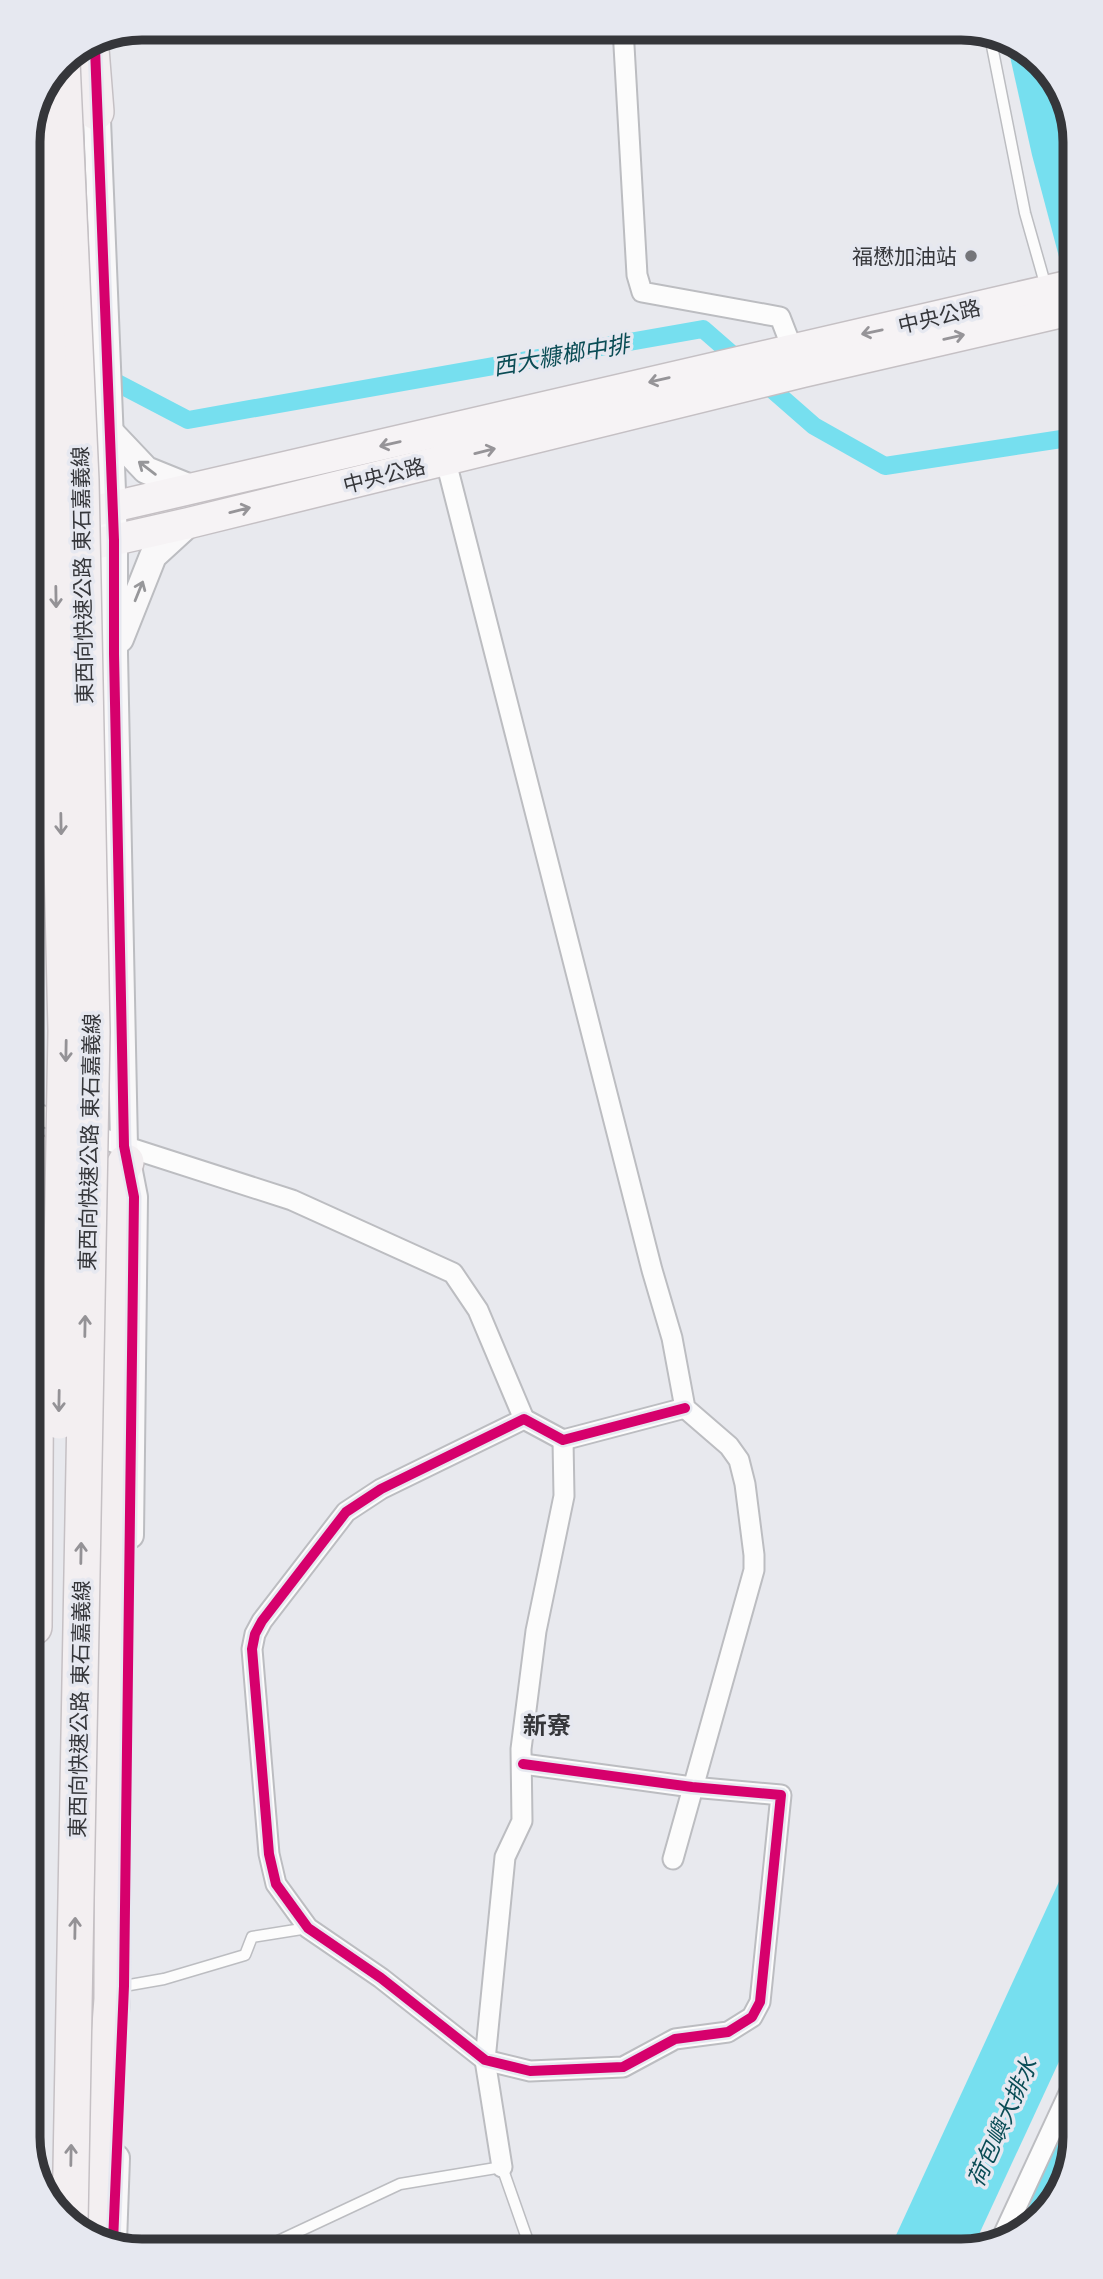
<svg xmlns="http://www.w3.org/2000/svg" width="1103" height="2279" viewBox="0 0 1103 2279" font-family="Quicksand,'Noto Sans TC',sans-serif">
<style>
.water{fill:#76dfef}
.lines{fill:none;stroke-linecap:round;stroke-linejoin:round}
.canal{stroke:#76dfef;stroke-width:18}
.lane-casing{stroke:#bcbdc1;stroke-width:13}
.street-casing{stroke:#bcbdc1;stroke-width:23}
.secondary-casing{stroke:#bcbdc1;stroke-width:30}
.primary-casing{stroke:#c5c0c4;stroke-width:33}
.highway-casing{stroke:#c5c0c4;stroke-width:38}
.lane{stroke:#fcfcfc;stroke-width:10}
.street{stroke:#fcfcfc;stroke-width:19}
.secondary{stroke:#f9f8f9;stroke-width:26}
.primary{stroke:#f6f3f5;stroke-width:30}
.highway{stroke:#f3eff1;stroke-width:35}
.highway-bridge-casing{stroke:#c5c0c4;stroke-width:38;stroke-linecap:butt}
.highway-bridge{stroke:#f3eff1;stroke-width:35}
.cycleway-casing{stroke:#e6e8f0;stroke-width:15}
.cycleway{stroke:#d6006c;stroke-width:10}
.oneway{stroke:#969498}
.oneway2{stroke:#97979a}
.oneway3{stroke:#949296}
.poi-dot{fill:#747579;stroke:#e6e8f0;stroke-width:2.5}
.labels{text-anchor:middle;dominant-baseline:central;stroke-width:7;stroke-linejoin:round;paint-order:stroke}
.poi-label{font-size:21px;fill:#35363a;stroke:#e6e8f0;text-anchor:end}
.street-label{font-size:21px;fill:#35363a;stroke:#e6e8f0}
.water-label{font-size:23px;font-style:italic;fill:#0a4c55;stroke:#e6e8f0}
.quarter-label{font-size:24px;font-weight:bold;fill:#35363a;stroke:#e6e8f0}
.rim{fill:none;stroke:#35363a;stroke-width:9}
</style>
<rect width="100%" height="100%" fill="#e8e9ee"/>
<g class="water">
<polygon points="1007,43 1030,51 1066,99 1067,287 1032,155"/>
<polygon points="1074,1849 1075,2027 975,2243 892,2244"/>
<polygon points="1075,2094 1075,2137 1055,2200 1011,2237"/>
</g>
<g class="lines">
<polyline class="canal" points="100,374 188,420 703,329 814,426 885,466 1068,438"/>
<g class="lane-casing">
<g id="lane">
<polyline points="990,36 1025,213 1046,287"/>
<polyline points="124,1986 164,1979 245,1955 252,1937 308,1928"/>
<polyline points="259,2250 400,2184 502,2167 530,2247"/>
</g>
</g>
<g class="street-casing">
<g id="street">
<polyline points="623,28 637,275 642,292 780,317 792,348"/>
<polyline points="443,450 652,1270 672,1338 685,1408 729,1446 739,1460 745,1484 754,1555 754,1570 673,1859"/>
<polyline points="32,1112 124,1146 292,1200 453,1273 478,1310 524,1419"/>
<polyline points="523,1764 692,1787 781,1795 760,2002 752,2017 728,2032 675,2039 623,2067 530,2071 485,2060 381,1978 308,1928 276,1884 269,1854 252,1649 255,1634 262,1621 346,1512 381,1489 524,1419 563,1440 685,1408"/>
<polyline points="502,2167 485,2060 505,1857 522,1821 521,1749 536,1631 564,1496 563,1440"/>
<polyline points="1000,2242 1075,2080"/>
</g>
</g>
<g class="secondary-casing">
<g id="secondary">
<polyline points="96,95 114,540 114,654 124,1146 134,1197 130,1535"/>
<polyline points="110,432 146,470 193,489"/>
<polyline points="120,639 153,556 189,523"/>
<polyline points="113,2242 116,2158"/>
</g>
</g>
<g class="primary-casing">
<g id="primary">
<polyline points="30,526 1067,286"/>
<polyline points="30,556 114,540 189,523 803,372 1067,311"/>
</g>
</g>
<g class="highway-casing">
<g id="highway">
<polyline points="91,49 96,112"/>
<polyline points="32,1149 37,1159 34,1627"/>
<polyline points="94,2235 112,1999 113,1562 111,1189 126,1162"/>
</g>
</g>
<use href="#lane" class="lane"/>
<use href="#street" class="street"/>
<use href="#secondary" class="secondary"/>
<use href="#primary" class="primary"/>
<use href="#highway" class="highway"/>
<g class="highway-bridge-casing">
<g id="highway-bridge">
<polyline points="62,61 81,480 92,1032 70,2223"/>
<polyline points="39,112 53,483 66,1031 59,1421"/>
</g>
</g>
<use href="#highway-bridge" class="highway-bridge"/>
<g class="cycleway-casing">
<g id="cycleway">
<polyline points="95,48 114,540 114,654 124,1146 134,1197 124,1986 113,2242"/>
<polyline points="523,1764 692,1787 781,1795 760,2002 752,2017 728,2032 675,2039 623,2067 530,2071 485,2060 381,1978 308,1928 276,1884 269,1854 252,1649 255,1634 262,1621 346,1512 381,1489 524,1419 563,1440 685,1408"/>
</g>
</g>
<use href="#cycleway" class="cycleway"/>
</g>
<defs><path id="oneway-shaft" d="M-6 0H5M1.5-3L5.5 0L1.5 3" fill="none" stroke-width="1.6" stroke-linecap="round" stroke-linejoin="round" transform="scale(1.75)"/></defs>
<g class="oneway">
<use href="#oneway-shaft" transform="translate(872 332) rotate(168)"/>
<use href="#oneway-shaft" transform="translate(954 337) rotate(-13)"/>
<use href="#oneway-shaft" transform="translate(659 380) rotate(167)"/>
<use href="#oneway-shaft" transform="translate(390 444) rotate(167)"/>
<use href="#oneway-shaft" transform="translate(485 451) rotate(-14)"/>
<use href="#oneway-shaft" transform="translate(240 510) rotate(-14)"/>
</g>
<g class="oneway2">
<use href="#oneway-shaft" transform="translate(147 468) rotate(-143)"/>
<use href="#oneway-shaft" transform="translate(139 591) rotate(-68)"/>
</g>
<g class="oneway3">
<use href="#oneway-shaft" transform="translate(56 597) rotate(89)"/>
<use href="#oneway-shaft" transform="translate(61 824) rotate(89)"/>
<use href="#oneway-shaft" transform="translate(66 1051) rotate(91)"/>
<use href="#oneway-shaft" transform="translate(85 1326) rotate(-89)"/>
<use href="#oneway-shaft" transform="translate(59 1401) rotate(91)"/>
<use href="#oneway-shaft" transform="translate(81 1553) rotate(-89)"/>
<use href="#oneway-shaft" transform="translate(75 1928) rotate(-89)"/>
<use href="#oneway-shaft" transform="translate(71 2155) rotate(-89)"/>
</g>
<circle class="poi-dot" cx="971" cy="256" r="7"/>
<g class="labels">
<g class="poi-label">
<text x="957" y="256">福懋加油站</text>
</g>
<g class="street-label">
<text transform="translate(939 316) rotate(-13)">中央公路</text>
<text transform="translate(384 475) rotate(-14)">中央公路</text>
<text transform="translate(82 575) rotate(-91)">東西向快速公路 東石嘉義線</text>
<text transform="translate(89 1142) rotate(-89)">東西向快速公路 東石嘉義線</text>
<text transform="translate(79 1709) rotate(-89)">東西向快速公路 東石嘉義線</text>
</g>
<g class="water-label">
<text transform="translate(561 355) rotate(-10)">西大糠榔中排</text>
<text transform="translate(1002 2122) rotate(-66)">荷包嶼大排水</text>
</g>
<g class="quarter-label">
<text x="547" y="1725">新寮</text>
</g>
</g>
<path d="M0 0H1103V2279H0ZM142 40H961A102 102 0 0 1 1063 142V2137A102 102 0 0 1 961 2239H142A102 102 0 0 1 40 2137V142A102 102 0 0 1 142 40Z" fill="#e6e8f0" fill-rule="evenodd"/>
<path class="rim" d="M142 40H961A102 102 0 0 1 1063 142V2137A102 102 0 0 1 961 2239H142A102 102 0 0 1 40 2137V142A102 102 0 0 1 142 40Z"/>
</svg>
